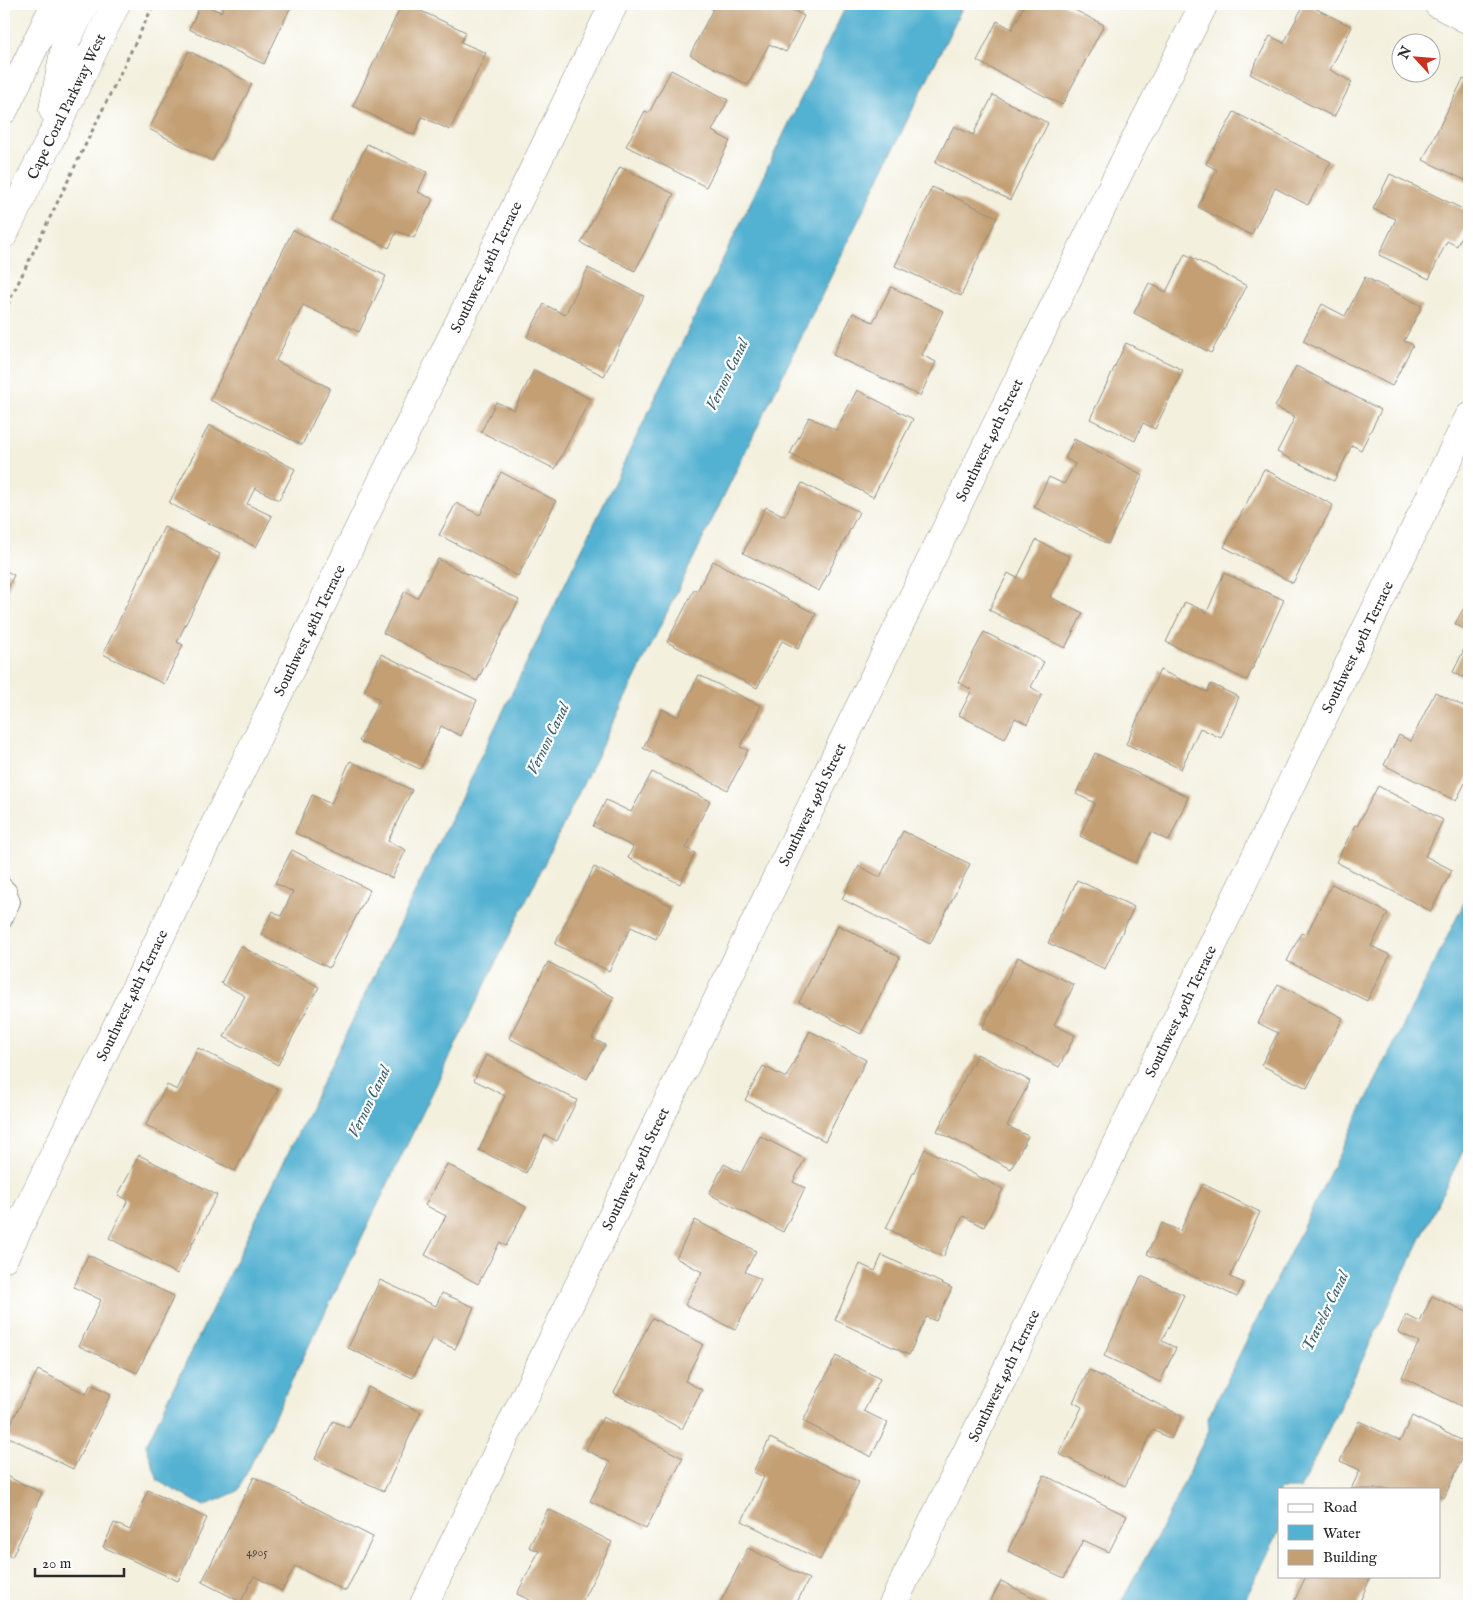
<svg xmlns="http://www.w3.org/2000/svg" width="1473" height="1610" viewBox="0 0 1473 1610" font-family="'IM FELL English',serif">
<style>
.water{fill:#53b1d1;stroke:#3f6e7e}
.building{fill:#c39f73}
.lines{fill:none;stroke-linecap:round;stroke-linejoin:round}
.service-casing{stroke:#8f8e84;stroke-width:16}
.minor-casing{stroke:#8f8e84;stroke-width:29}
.primary-casing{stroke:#8f8e84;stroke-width:29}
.path{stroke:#8f8e84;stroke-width:3;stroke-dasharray:4 4;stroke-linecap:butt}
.service{stroke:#fff;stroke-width:14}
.minor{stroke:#fff;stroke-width:28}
.primary{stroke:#fff;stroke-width:28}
.labels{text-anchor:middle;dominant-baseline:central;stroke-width:4.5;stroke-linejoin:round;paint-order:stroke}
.number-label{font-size:12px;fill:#51483d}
.street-label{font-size:15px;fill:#2b2b2b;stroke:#fff}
.water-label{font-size:16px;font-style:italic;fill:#3b616d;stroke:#fff}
</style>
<rect width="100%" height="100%" fill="#fff"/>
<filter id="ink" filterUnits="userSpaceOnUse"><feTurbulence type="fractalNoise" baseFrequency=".02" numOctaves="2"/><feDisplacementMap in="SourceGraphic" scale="10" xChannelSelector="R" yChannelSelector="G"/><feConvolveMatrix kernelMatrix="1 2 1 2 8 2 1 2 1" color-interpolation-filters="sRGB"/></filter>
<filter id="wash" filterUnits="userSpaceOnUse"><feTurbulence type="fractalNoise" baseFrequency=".0096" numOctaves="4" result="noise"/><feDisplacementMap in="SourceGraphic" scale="20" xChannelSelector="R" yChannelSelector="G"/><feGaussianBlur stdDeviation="1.12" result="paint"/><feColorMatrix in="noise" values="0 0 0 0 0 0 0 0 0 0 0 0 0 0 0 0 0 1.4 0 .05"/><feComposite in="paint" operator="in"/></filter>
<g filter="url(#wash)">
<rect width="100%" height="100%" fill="#f3f0de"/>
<g class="water">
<polygon points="847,4 964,4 238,1491 204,1506 158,1481 146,1445"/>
<polygon points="1469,893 1469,1139 1300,1489 1279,1489 1279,1531 1242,1606 1119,1606 1165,1522 1209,1430 1208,1418"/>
</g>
<g id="blocks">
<g class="building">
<polygon points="201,4 221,12 225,4 292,4 264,64 189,29"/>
<polygon points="402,4 406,4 466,32 461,42 486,53 450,130 422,117 414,135 353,106"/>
<polygon points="703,4 781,4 804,16 786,52 769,44 748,85 690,55 713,9"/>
<polygon points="1025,4 1063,4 1104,25 1062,105 977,61 997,21 1012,29"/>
<polygon points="1304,4 1307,4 1352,27 1330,70 1352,82 1334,117 1250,74 1270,36 1284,43"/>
<polygon points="189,51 252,84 212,161 149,129"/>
<polygon points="671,70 728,100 712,131 730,141 706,187 626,146 645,111 649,113"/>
<polygon points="1463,79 1469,82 1469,182 1423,160"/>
<polygon points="993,95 1048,123 1010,200 935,163 954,126 973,135"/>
<polygon points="1234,112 1331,162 1308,205 1275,188 1251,235 1198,207 1217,170 1206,164"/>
<polygon points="367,144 427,172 418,192 433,199 414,238 397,231 389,248 331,220"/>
<polygon points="620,167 674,194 635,271 581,243"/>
<polygon points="1390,174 1469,212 1469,220 1457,246 1447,241 1429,279 1379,255 1396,219 1373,209"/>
<polygon points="932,187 997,217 961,296 895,266"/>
<polygon points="293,230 386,276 359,332 303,305 276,361 330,388 302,445 210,400"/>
<polygon points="1185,254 1247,286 1211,353 1134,313 1149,283 1166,292"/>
<polygon points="588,268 644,296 604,376 527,337 544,304 565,315"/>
<polygon points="1365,277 1422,306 1404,341 1413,345 1392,386 1303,341 1322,304 1345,316"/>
<polygon points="891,287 943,311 922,355 936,362 920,396 833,355 853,313 873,322"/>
<polygon points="1126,343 1183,370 1155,429 1143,423 1135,441 1090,419"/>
<polygon points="1296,366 1381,410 1361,450 1352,445 1334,481 1277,452 1295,417 1275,407"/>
<polygon points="534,370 590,399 555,469 481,432 496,402 514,410"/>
<polygon points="857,390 913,419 873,497 790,454 809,417 836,430"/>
<polygon points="209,425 295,469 279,500 255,488 247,504 272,516 256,547 169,503"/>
<polygon points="1074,439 1143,475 1108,544 1034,507 1049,477 1064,484 1075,464 1065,458"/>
<polygon points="1264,469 1333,505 1293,583 1224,547"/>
<polygon points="501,472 556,501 518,576 439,535 456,503 480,515"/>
<polygon points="802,483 859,512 819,591 743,553 766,507 785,516"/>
<polygon points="164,527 220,554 177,642 183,645 164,684 103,654"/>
<polygon points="1036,540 1070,557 1050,597 1083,613 1065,648 989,610 1008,573 1017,578"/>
<polygon points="438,559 519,600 477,681 383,633 405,591 417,598"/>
<polygon points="713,561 816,614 798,649 782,641 757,688 667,642 694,590 697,591"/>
<polygon points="4,570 14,575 4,597"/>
<polygon points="1224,573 1284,600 1247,680 1166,642 1185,602 1207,612"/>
<polygon points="1469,598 1469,632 1455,624"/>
<polygon points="984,632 1044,662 1031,687 1042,694 1027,724 1015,718 1005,739 959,715 972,690 958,682"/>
<polygon points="1469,639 1469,680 1453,672"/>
<polygon points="381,654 477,700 461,736 441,726 420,769 359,741 380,699 364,691"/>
<polygon points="1160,670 1207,692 1211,684 1239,697 1221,738 1200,728 1181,769 1126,744"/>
<polygon points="699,675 761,706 740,747 748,750 728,790 643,748 662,709 678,717"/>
<polygon points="1435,692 1469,709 1469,775 1456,801 1384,765 1399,735 1411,741"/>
<polygon points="1095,753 1188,797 1169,841 1151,832 1136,863 1080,836 1095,803 1076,794"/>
<polygon points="350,761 412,790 388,841 406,850 392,878 295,833 312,795 331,804"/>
<polygon points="652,772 710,801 686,848 695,853 680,884 628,858 633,847 593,826 606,800 631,812"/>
<polygon points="1378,786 1443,820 1425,856 1452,870 1431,911 1336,862 1355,825 1357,826"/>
<polygon points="903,831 970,864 930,944 842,899 859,866 880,877"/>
<polygon points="292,850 370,890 329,968 261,934 273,911 281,916 293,892 275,883"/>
<polygon points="594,867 672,906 656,939 631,927 609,971 555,944"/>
<polygon points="1077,880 1134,907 1105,969 1048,943"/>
<polygon points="1332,884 1388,913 1371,946 1390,955 1367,1001 1287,961 1301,933 1306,935"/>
<polygon points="838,925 900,957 861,1034 799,1002"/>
<polygon points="240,946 319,987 278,1065 224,1037 245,996 221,983"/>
<polygon points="1018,957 1074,985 1054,1025 1075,1035 1059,1067 982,1028"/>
<polygon points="548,962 614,997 592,1038 605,1045 587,1079 509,1038"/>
<polygon points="1278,984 1343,1018 1307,1088 1261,1065 1278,1033 1258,1023"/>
<polygon points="810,1031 866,1060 825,1141 745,1100 763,1066 786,1078"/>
<polygon points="198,1048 278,1089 235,1171 146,1125 167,1085 177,1090"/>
<polygon points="977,1054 1030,1081 1007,1126 1028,1136 1011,1169 937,1131"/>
<polygon points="486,1055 577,1100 557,1141 545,1135 526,1173 479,1150 505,1096 474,1080"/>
<polygon points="760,1136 805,1159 793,1182 805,1188 783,1232 709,1194 724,1164 741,1173"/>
<polygon points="925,1149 1003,1189 984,1227 963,1216 943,1257 886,1228"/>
<polygon points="139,1155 217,1195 177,1274 109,1238 128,1200 118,1195"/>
<polygon points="447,1164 526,1207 506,1246 500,1242 478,1284 425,1255 446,1216 425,1205"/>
<polygon points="1203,1184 1260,1212 1230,1277 1244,1283 1237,1297 1147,1254 1162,1223 1180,1231"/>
<polygon points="695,1220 756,1251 745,1272 761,1279 735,1330 685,1305 702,1272 676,1258"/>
<polygon points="88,1255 174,1296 137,1373 79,1346 101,1300 74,1287"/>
<polygon points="882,1255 952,1288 936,1321 926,1317 909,1355 835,1320 860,1264 875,1271"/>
<polygon points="1141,1276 1184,1295 1162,1341 1176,1348 1160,1382 1104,1356"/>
<polygon points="380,1280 436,1306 442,1293 474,1307 455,1349 432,1338 413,1378 348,1348"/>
<polygon points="1432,1296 1469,1313 1469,1404 1467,1409 1402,1377 1419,1342 1398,1332 1406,1315 1420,1322"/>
<polygon points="652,1318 703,1344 685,1381 702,1390 682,1429 614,1393"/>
<polygon points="836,1356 880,1379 864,1411 888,1423 871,1457 803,1421"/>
<polygon points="38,1370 86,1394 91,1384 111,1394 73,1469 5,1435"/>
<polygon points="1089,1370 1182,1416 1171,1439 1153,1430 1125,1486 1059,1454 1082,1407 1073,1402"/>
<polygon points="368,1387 421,1412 384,1491 315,1459 333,1421 349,1428"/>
<polygon points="1412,1416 1469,1444 1444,1498 1439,1496 1439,1489 1351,1489 1360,1470 1340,1461 1359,1421 1400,1441"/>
<polygon points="603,1417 683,1458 646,1529 590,1501 610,1462 586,1450"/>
<polygon points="770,1438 859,1482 820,1560 742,1521 764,1477 753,1472"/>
<polygon points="4,1475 42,1493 12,1557 4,1553"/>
<polygon points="1044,1475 1127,1516 1109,1552 1083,1540 1064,1578 1008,1551"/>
<polygon points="254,1477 373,1537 346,1591 295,1566 282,1591 254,1576 241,1602 202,1582"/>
<polygon points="148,1490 207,1518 178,1581 103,1547 114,1523 130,1530"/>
<polygon points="548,1509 612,1542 580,1606 542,1606 517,1594 539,1551 529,1547"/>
<polygon points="748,1548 809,1579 795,1606 731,1606 721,1601"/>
<polygon points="1306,1576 1371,1576 1358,1606 1292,1606"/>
<polygon points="1001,1581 1050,1606 988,1606"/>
</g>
</g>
</g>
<g filter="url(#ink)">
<use href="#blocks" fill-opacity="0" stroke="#8f8e84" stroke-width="1"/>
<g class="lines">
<g class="service-casing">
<polyline id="service" points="4,885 9,890 13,902 4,922"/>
</g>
<g class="minor-casing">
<g id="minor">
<polyline points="1438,4 1469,20"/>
<path id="s1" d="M4,1258L614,4"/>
<path id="s2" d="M423,1606L1127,156L1204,4"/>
<path id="s3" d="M892,1606L1469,417"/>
</g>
</g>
<g class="primary-casing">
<g id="primary">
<polyline points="4,110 55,4"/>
<polyline points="53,110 66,41 85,4"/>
<path id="s4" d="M4,234L116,4"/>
</g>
</g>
<g class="path">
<polyline points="4,17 10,4"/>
<polyline points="4,312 154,4"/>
</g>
<use href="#service" class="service"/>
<use href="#minor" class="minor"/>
<use href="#primary" class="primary"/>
</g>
</g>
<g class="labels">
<g class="number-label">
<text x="257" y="1552">4905</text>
</g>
<g class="street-label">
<text stroke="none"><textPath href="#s4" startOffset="142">Cape Coral Parkway West</textPath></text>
<text stroke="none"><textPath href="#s1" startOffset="1102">Southwest 48th Terrace</textPath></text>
<text stroke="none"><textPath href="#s2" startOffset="1296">Southwest 49th Street</textPath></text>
<text stroke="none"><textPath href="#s1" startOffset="698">Southwest 48th Terrace</textPath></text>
<text stroke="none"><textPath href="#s3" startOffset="1066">Southwest 49th Terrace</textPath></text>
<text stroke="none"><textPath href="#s2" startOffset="891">Southwest 49th Street</textPath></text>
<text stroke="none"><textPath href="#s1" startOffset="292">Southwest 48th Terrace</textPath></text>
<text stroke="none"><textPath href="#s3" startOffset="661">Southwest 49th Terrace</textPath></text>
<text stroke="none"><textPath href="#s2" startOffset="486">Southwest 49th Street</textPath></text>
<text stroke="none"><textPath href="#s3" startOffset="256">Southwest 49th Terrace</textPath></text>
</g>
<g class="water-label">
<text transform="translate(728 375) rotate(-64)">Vernon Canal</text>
<text transform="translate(549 739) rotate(-64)">Vernon Canal</text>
<text transform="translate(370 1102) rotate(-64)">Vernon Canal</text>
<text transform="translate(1326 1312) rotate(-64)">Traveler Canal</text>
</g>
</g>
<rect width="1473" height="1610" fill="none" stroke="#fff" stroke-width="20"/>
<rect x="1278" y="1488" width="162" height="90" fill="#ffffff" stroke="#aaaaaa"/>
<rect x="1288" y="1504" width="25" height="8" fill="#ffffff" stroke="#aaaaaa"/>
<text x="1323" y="1512" font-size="15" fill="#2b2b2b">Road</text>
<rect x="1288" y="1525" width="25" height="15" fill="#53b1d1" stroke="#aaaaaa"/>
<text x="1323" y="1538" font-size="15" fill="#2b2b2b">Water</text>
<rect x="1288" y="1550" width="25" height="15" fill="#c39f73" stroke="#aaaaaa"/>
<text x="1323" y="1562" font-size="15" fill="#2b2b2b">Building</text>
<g transform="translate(1416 58) rotate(296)"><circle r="24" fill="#ffffff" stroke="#aaaaaa"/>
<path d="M0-4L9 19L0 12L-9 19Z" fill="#c8321e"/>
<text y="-8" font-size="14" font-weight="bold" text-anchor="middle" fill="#2b2b2b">N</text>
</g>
<path d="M35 1568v8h89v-8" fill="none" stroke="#2b2b2b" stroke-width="2.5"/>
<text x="42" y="1568" font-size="15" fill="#2b2b2b" stroke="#ffffff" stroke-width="4" paint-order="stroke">20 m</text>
</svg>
